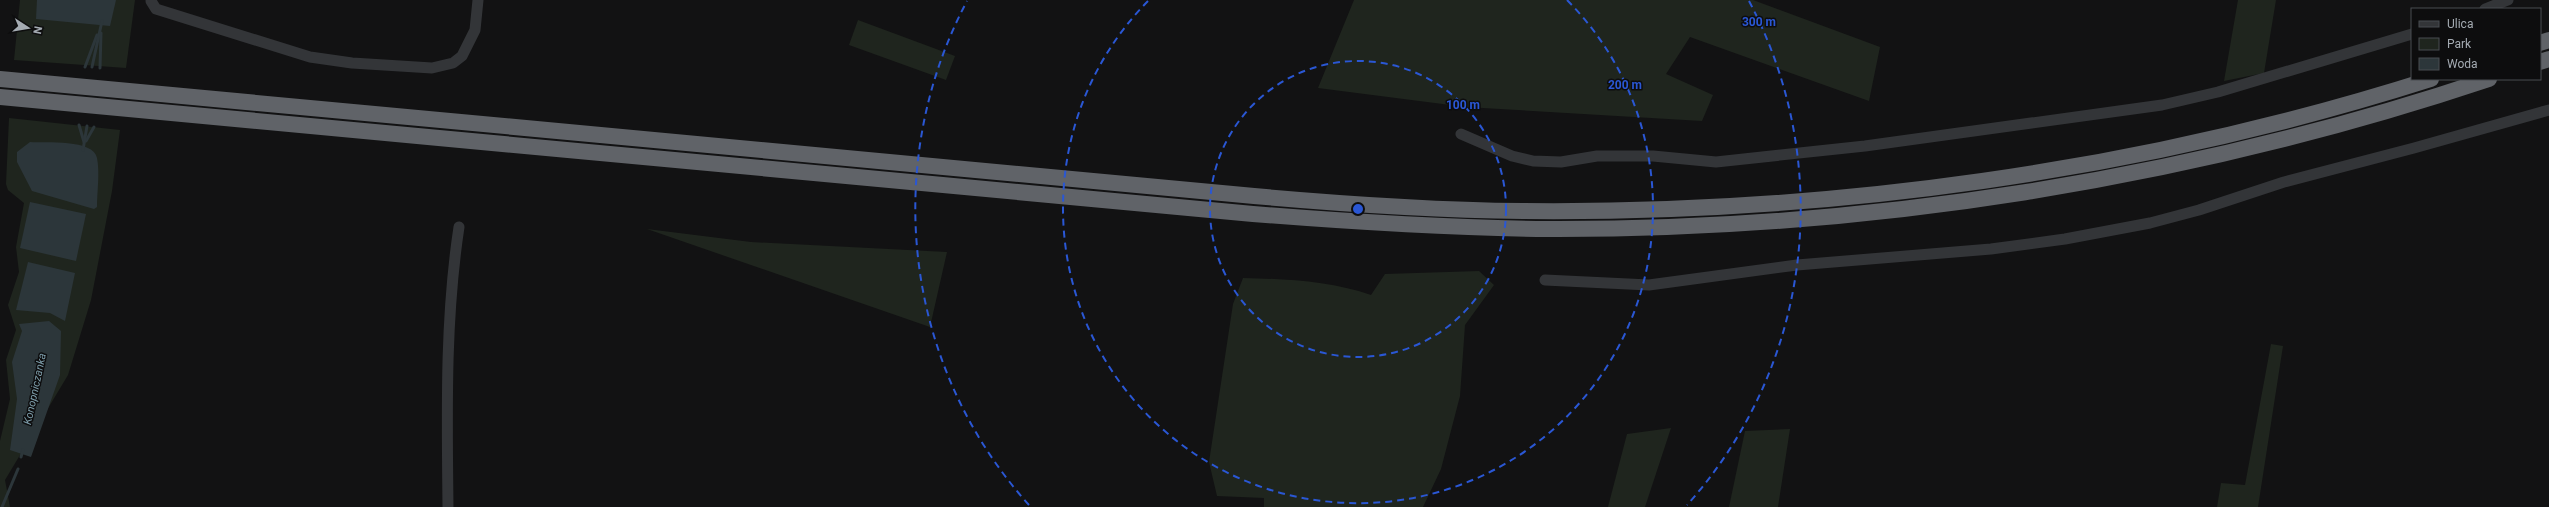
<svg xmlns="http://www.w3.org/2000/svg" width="2549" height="507" viewBox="0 0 2549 507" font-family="Roboto,sans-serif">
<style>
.green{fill:#1f251e}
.water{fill:#2c363a}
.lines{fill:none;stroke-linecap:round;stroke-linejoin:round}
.stream{stroke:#2c363a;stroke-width:3}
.minor{stroke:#333538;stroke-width:11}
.highway{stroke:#606368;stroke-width:16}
.ring{fill:none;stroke:#2a57d4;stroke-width:2;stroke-dasharray:7 5}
.labels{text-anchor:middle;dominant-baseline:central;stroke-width:3;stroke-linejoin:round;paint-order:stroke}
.water-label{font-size:11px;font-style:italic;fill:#7e9eab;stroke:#0d0d0e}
.centre{fill:#2a57d4;stroke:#0d0d0e;stroke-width:2}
.ring-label{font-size:12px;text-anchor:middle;font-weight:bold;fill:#2a57d4;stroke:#0d0d0e;stroke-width:3;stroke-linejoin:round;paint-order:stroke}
</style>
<rect width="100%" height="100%" fill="#121213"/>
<g class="green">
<polygon points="20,0 135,0 126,68 14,60"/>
<polygon points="1354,0 1753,0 1880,47 1869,101 1690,37 1666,74 1713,95 1702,121 1466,107 1318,88"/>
<polygon points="2238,0 2276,0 2264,73 2224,81"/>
<polygon points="858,20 955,56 946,80 849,45"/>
<polygon points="9,118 120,130 112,191 91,300 68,375 5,480 10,507 0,507 0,441 10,399 6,360 16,330 8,305 19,272 16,247 24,203 8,190 6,184"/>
<polygon points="647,229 751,242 947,252 930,327"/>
<path d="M1479,271L1494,285L1465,325L1460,396L1441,469L1423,507H1264V498L1217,496L1209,462L1233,304L1243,278C1286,279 1330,281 1371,295L1385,274Z"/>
<polygon points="2271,344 2283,346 2258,507 2217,507 2221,483 2245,485"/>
<polygon points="1671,428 1645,507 1608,507 1627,434"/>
<polygon points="1790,429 1778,507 1729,507 1745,431"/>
</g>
<g class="water">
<polygon points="37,0 116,0 110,26 36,19"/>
<path d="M30,142C45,143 94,139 97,158C100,173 97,192 97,207L94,209L32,191L17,162V152Z"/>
<polygon points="30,202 86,214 76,261 20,248"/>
<polygon points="28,262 75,273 65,321 50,313 16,310"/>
<polygon points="49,321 61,331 60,375 31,457 10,450 17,399 12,362 22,331 19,324"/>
</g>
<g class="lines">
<g class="stream">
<polyline points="85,67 97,35"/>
<polyline points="92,67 102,21"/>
<polyline points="100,68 101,33"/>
<polyline points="79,125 84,142"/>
<polyline points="86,141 94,127"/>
<polyline points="83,150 87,126"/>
<polyline points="21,457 23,450"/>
<polyline points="2,507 18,469"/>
</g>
<g class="minor">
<polyline points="151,1 156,9 310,57 352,63 432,68 453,63 462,56 475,30 478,0"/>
<polyline points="2485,9 2508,0"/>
<polyline points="1461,134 1512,156 1533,161 1561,162 1597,156 1653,156 1716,162 1865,146 2162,105 2218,92 2412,34"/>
<polyline points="1545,280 1649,285 1797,265 1991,249 2065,239 2150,223 2199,210 2284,182 2414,148 2549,110"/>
<path d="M448,507C447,413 445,319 459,227"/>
</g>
<g class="highway">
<polyline points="2540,43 2549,40"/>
<polyline points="2540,62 2549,59"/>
<path d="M0,79L1254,196C1343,204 1433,210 1523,211C1829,214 2139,172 2431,79"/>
<path d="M0,97L1253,214C1352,222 1450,228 1549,229C1867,230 2187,180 2489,79"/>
</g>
</g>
<g class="ring">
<circle cx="1358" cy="209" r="148"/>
<path d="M1567 0A295 295 0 1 1 1149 0"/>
<path d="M1029 505A443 443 0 0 1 967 1M1749 1A443 443 0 0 1 1687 505"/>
</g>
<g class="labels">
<g class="water-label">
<text transform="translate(35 389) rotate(-78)">Konopniczanka</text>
</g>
</g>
<circle cx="1358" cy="209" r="6" class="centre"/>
<g class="ring-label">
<text x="1759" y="26">300 m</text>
<text x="1625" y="89">200 m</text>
<text x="1463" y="109">100 m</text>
</g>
<rect x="2411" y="8" width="130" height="72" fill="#0d0d0e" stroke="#494c50"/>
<rect x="2419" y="21" width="20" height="6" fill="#333538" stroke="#494c50"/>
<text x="2447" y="28" font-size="12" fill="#a4abb2">Ulica</text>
<rect x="2419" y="38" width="20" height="12" fill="#1f251e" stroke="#494c50"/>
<text x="2447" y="48" font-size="12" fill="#a4abb2">Park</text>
<rect x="2419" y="58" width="20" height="12" fill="#2c363a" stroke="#494c50"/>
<text x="2447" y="68" font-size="12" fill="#a4abb2">Woda</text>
<g transform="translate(28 28) rotate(102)" stroke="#0d0d0e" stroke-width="3" paint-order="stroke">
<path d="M0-3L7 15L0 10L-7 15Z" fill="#a4abb2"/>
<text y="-6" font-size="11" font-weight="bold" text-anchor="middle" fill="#a4abb2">N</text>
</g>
</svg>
